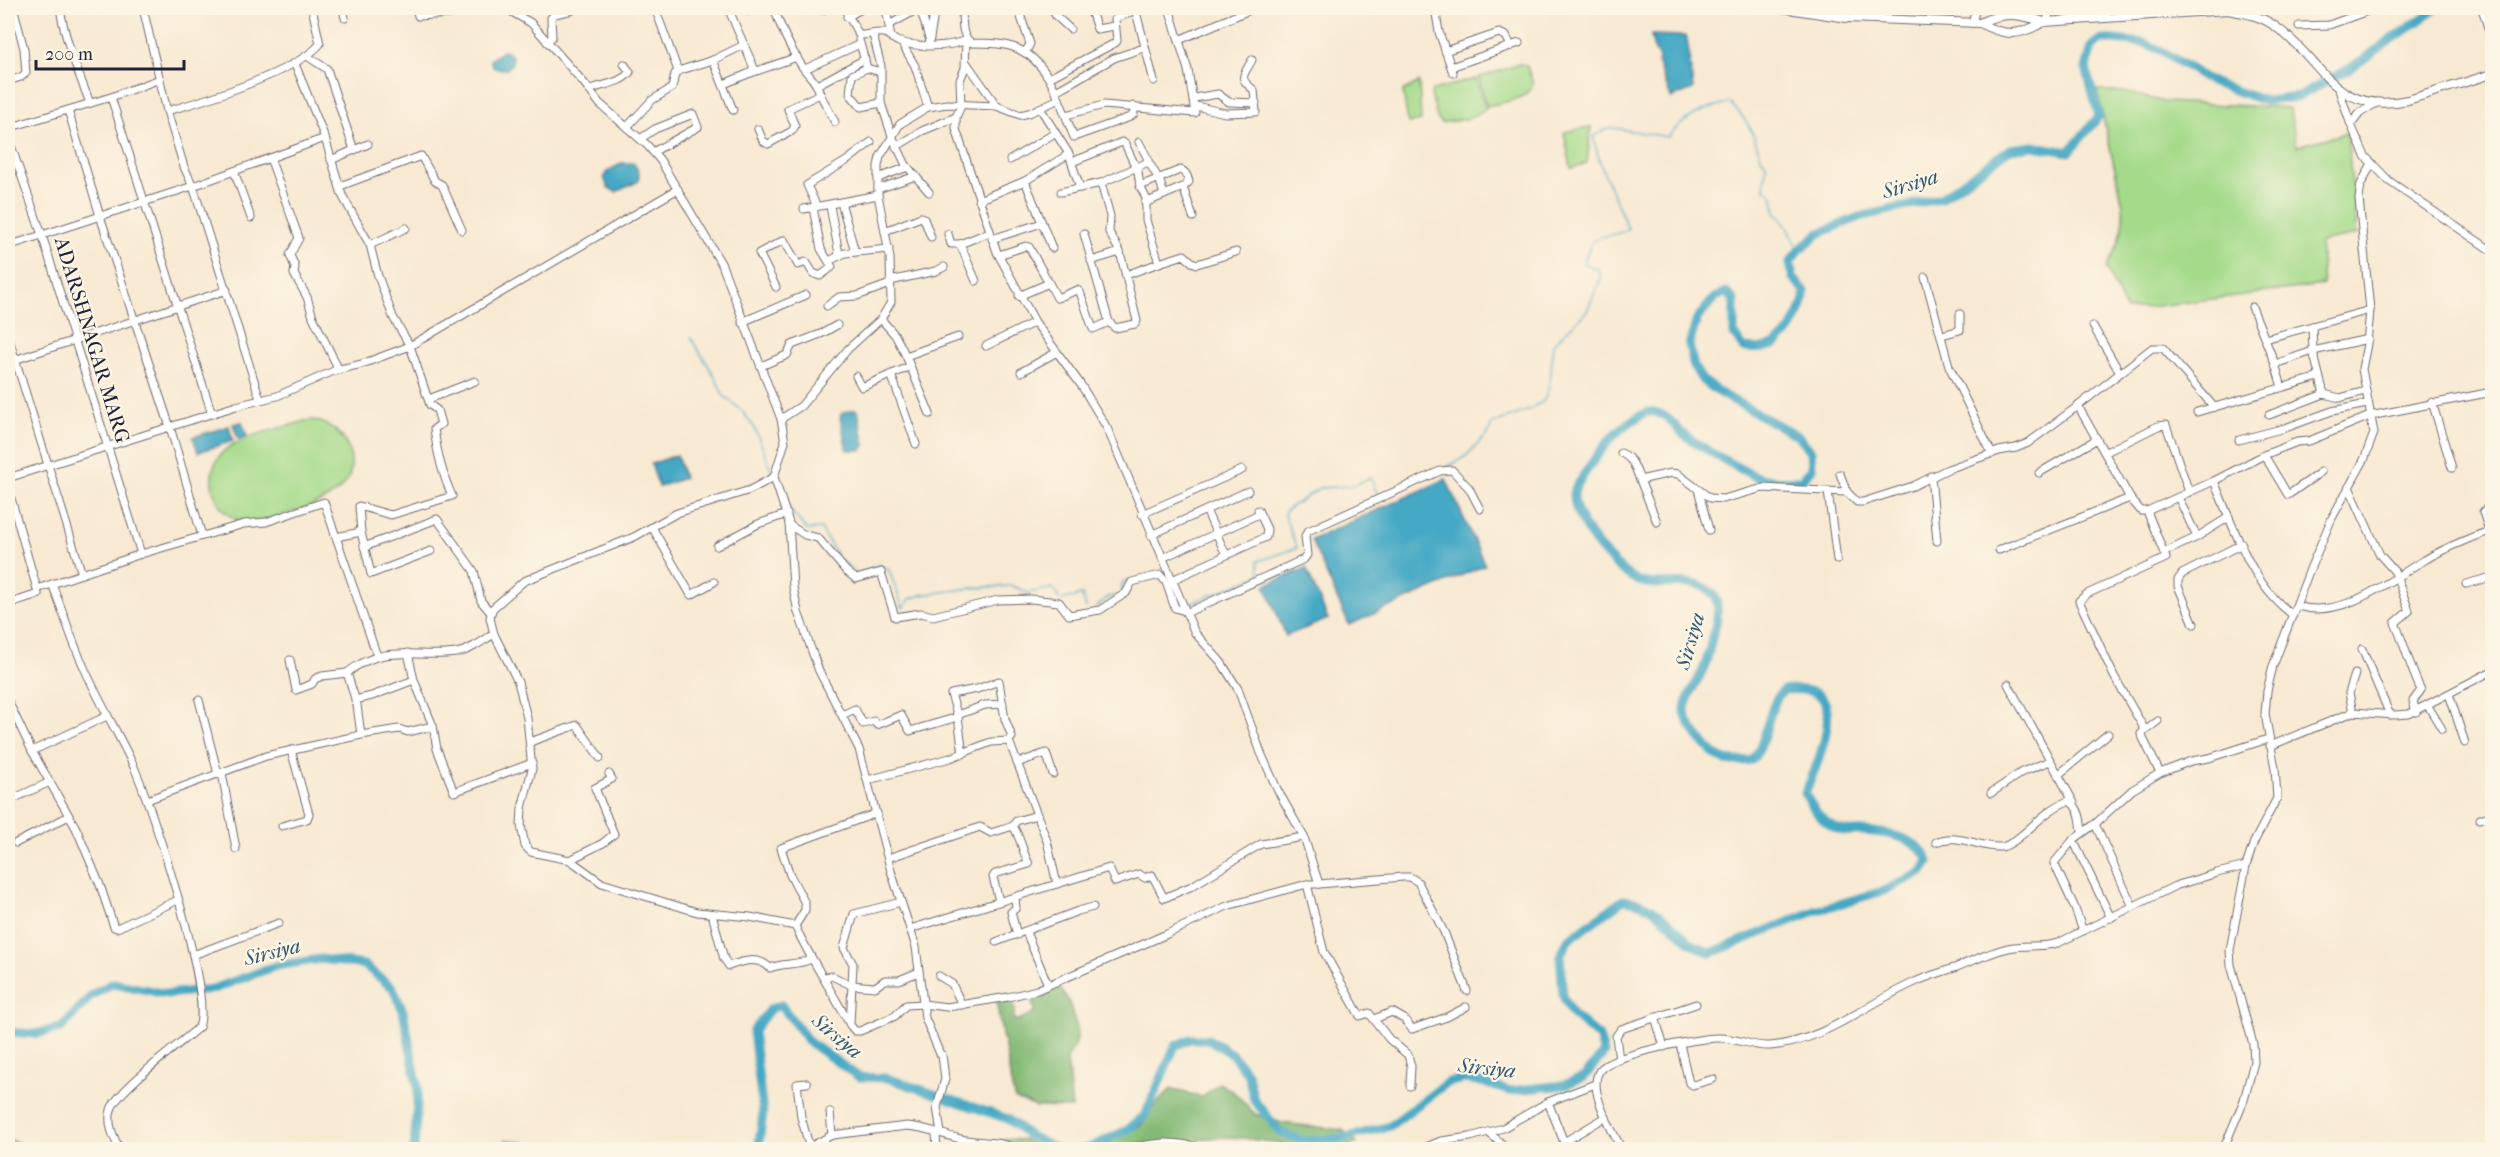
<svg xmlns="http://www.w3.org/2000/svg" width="2500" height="1157" viewBox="0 0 2500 1157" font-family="'IM FELL French Canon',serif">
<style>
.green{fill:#a4da8a;stroke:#637e62;stroke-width:1.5}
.forest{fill:#83ba76;stroke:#526e58;stroke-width:1.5}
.water{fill:#44a8c4;stroke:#336580;stroke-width:1.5}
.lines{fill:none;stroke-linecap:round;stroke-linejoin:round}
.stream{stroke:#44a8c4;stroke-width:1.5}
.river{stroke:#44a8c4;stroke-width:9}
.minor-casing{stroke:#6d6870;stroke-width:9}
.major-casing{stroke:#6d6870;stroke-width:10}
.minor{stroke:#fff;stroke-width:7}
.major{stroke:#fff;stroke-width:8}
.labels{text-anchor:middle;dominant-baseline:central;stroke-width:4.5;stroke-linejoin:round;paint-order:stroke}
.street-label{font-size:20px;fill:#22223b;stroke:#fcf5e5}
.water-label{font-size:21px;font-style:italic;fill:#305872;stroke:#fcf5e5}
</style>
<rect width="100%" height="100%" fill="#fcf5e5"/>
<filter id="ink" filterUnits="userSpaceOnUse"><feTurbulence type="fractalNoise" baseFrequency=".0167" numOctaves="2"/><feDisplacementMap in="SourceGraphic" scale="12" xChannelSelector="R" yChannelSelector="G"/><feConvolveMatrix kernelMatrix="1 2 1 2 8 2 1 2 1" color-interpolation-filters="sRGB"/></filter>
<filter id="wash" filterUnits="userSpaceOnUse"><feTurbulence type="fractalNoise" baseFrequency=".008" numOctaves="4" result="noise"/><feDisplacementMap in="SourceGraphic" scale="24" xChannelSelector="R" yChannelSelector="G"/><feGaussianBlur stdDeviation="1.35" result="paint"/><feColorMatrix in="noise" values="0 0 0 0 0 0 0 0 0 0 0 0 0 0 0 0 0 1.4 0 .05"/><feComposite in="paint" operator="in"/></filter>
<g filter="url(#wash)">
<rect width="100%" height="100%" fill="#f8e9d2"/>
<g class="green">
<path d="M1520,64L1527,66L1533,84C1526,101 1503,102 1487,106L1478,78Z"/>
<path d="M1475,79L1486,108C1476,120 1456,120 1441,123L1437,118L1431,94L1433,90Z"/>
<polygon points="1419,82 1421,121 1408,123 1403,91"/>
<polygon points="2097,90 2124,92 2165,102 2289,108 2297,146 2347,133 2357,235 2320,242 2323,285 2126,310 2106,269 2118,244 2123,227 2123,205"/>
<polygon points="1591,127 1587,163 1571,168 1564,132"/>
<path d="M314,420C329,424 342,433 348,448C368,499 293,512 259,521C220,531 196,476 224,451C242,435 283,428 305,421Z"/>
</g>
<g class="forest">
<path d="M1057,983L1069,1002L1078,1031L1076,1043L1067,1059L1072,1108L1036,1107L1015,1099C1009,1083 1010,1068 1006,1052C1002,1034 998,1019 997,1000L1010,998L1015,1009L1013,1019L1018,1020L1032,1015L1035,1010L1031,1000L1033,996Z"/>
<path d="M1219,1083L1234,1092L1255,1114L1282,1123L1343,1130L1357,1143C1331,1157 1273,1141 1242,1138C1228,1137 1214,1137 1200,1139L1196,1149L1100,1150L1116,1138L1142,1125L1152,1108L1171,1089L1203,1097Z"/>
<polygon points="8,1139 36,1149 8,1149"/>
<polygon points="1005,1139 1025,1140 1043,1149 986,1150"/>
</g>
<g class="water">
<polygon points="1651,35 1685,36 1687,38 1693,89 1671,98 1658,64 1659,58 1653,46"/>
<polygon points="504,50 512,56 512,64 507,69 494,68 490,60"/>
<path d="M622,163H633C638,167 640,175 639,181L616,192L608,188L604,177L607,172Z"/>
<polygon points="855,409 858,412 865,445 862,450 847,450 840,417 842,413"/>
<polygon points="242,422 247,436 238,439 233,424"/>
<polygon points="229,426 233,441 198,452 193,437"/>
<polygon points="677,455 684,478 659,487 651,464"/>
<polygon points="1446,479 1485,565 1349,625 1311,540"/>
<polygon points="1306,568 1328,619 1286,636 1265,585"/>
</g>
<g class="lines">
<g class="stream">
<polyline points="691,338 715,377 723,395 742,411 754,427 771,469"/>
<path d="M1445,468L1465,457L1488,434L1492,424C1508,417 1531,412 1544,400C1551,393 1552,355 1553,344L1587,311L1601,278L1598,270L1584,263C1586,257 1588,250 1591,244C1598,233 1617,237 1628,229L1601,166L1593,137L1607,129L1614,128L1668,137C1684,118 1705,107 1729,103C1749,119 1754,136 1762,159L1766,163L1764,188L1772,194L1776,213L1781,217L1799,250"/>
<polyline points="783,493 790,510 807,530 821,529 836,554"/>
<polyline points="841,560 857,574 879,565 889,570 903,608 910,599 922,595 971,588 1013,586 1028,593 1053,588 1059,599"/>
<polyline points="1162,572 1165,572 1167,578"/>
<polyline points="1122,592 1122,584 1126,580 1131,580"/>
<polyline points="1062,600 1082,595 1086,608"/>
<polyline points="1187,605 1260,575 1258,561 1297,548 1284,514 1286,510 1320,488 1351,486 1371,478 1378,496"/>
<polyline points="1097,607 1108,597 1115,596"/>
<polyline points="345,1150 371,1150"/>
</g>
<g class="river">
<polyline points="8,1032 35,1034 61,1028 92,995 113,983 167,994 213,989 276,966 320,959 364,965 393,988 403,1011 418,1088 414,1150"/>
<polyline points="498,1150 508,1143 543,1150"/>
<polyline points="758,1150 763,1113 753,1031 770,1009 781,1005 809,1042 859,1077 887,1078 1008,1119 1028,1135 1059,1150"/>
<path d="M1078,1150L1087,1149L1129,1129L1145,1115L1175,1046L1190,1039H1208L1232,1054L1248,1075L1254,1100L1281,1133L1303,1141L1344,1138L1390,1126L1448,1082L1465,1079L1478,1081L1509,1091L1564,1085L1584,1077L1604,1053L1599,1037L1572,1014L1563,996L1560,956L1568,940L1623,900C1657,903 1666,923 1690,942C1696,947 1704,950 1711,953L1815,911L1883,891L1922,872L1929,861C1918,837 1888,833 1864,831C1858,830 1851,832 1845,831C1825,827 1813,810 1805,793C1814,773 1837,719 1823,699C1815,688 1795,689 1783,690C1766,709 1769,739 1752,760C1743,761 1735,762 1725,760C1712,755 1683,724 1685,708C1687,695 1699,680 1704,667C1708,658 1710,647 1712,637C1716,625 1722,603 1712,593C1692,574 1663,590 1639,581C1615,572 1561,510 1577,485C1595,459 1609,433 1637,418C1640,416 1645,412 1649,412C1654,411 1661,414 1666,417C1672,421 1676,428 1682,433C1696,444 1749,476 1765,479C1777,481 1790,481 1801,480L1812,469L1811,451L1798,436L1720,393L1702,380L1694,367L1689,345L1697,319L1714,298L1726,292L1734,300V334L1744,348C1750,348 1758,349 1764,348C1787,344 1803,312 1805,291L1793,278L1790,263L1799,250L1818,234L1859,217L1941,198L2010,149L2034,146L2069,152L2099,116L2086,68L2092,46L2102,40H2113L2144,43L2162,51L2213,83L2266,101L2298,97L2349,69L2437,8"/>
</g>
</g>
</g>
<g filter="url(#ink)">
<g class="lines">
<g class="minor-casing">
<g id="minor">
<path d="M60,8C65,41 78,72 90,103"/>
<polyline points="143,8 167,111 184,167 193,186 260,399"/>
<polyline points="343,8 345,18"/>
<polyline points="416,8 418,16 450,14 473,8"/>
<polyline points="505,8 531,23 584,83 599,103 647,145 660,160 722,265 781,419 785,442 774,477 789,523 793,587 798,612 819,671 859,749 891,871 916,947 925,1018 940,1054 942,1055 945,1079 937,1107 941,1133 936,1134 937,1150"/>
<polyline points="655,8 678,71 713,60 744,45"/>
<polyline points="747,8 749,11 759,8"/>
<polyline points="823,8 823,10"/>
<polyline points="886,8 891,38"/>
<polyline points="920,8 929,38"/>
<path d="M962,8C963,21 960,36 972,43C987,43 1005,43 1018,49C1051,63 1061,107 1074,137L1130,117L1134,114L1133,106"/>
<polyline points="1018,8 1030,44 1025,53"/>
<polyline points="1051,8 1056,16 1070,29"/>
<polyline points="1090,8 1097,29 1114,26"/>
<polyline points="1135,8 1154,81"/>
<polyline points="1435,8 1439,32 1453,73"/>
<polyline points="2482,8 2492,41"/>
<polyline points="847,17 863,8"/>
<polyline points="2047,22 2050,8"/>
<polyline points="1972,23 1976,8"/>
<polyline points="889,25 920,8"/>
<polyline points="2299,26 2329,25 2376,8"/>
<polyline points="873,35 881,66 881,103 892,136 906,165 929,192"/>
<polyline points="859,40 867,68 880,72"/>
<polyline points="1179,40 1254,8"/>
<polyline points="547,42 552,37 551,18 555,14 573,10"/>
<polyline points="901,42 915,66 928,107"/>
<polyline points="929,44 935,8"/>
<polyline points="1445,51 1499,33 1506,36 1511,46"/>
<polyline points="307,56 327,69 354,150"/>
<polyline points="713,60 733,110"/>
<polyline points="966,62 997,106"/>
<path d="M295,64L325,138L342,195L370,245L378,276L393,317L410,346L430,405L437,410L441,424L434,429C437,453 442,474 452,496L391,515L359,506L361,532"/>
<polyline points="1451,67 1519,43"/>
<polyline points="867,68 852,75 850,94 861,107 881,103"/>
<polyline points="805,69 860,44"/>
<polyline points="751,73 797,57"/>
<polyline points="1049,78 1115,43 1117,41 1115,19 1135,10"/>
<polyline points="8,81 21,77 26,73 24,49 14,10"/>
<polyline points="724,84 750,73 754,68 728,8"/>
<polyline points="817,85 865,59"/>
<path d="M589,90C603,84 620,84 630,72L624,64"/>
<polyline points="2339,90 2351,125"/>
<polyline points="1056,91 1114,58 1144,48"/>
<polyline points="820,94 835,122"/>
<polyline points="111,97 212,414"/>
<polyline points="1194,98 1218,94 1229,102 1256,103"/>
<polyline points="2378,102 2360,113 2351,125 2365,156 2389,181 2492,251"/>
<path d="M1196,106L1225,113L1256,112L1254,90C1237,78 1244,75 1252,60"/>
<polyline points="1040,108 1069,154 1080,188"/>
<polyline points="68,110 100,216 170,427 202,536"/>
<path d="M167,111C203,101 298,71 320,44L312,8"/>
<polyline points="1066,115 1104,105 1195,113 1188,70 1169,8"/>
<polyline points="627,127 652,100 672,88 675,74 678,71"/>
<polyline points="8,128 111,97 160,79"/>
<path d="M758,129L763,141L768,144L792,131L795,126L788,109L820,94C817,80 806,74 800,63C789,46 780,26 774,8"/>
<polyline points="8,137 42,235 141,554"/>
<polyline points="640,139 655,129 693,114 698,127 653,152"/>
<polyline points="896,147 922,131 956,117"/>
<polyline points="270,158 299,238 290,255 295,267 294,274 307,297 313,317 339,370"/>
<polyline points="331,160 368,144"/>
<polyline points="1010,160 1055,133"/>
<polyline points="1148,161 1160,181 1164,195"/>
<polyline points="1072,162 1122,142 1125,144 1138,172 1140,186 1146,198 1146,220 1159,263 1184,255 1192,262 1197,264 1236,252"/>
<polyline points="234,171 251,218"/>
<polyline points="878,178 908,167"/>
<polyline points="340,186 421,156 435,181 442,185 462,230"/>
<path d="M1140,186L1180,170C1186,171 1188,177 1189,182L1183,187L1145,203"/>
<polyline points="1183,187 1193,217"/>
<polyline points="878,189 916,176"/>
<polyline points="1061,192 1101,183 1146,163 1148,159 1139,142"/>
<polyline points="979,200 1025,181 1069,154"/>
<polyline points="841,202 855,252"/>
<polyline points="830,206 839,254"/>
<polyline points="817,207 807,185 848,160 871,142"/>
<polyline points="804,209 878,195"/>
<polyline points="1042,223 1052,248"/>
<polyline points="885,231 921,217 924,219 931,237"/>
<polyline points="948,234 951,244 960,244"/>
<polyline points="1084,234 1109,322"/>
<polyline points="992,239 1042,223 1025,181"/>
<polyline points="370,245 406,228"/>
<polyline points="8,246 193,186 325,138"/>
<polyline points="999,255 1026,246 1029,247 1049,283"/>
<polyline points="829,261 845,253 889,249"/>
<polyline points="1091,261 1120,252"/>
<polyline points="1126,275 1159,263"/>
<polyline points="1925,277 1949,366 1992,454"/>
<polyline points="890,281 936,271 944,267"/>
<polyline points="976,281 960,244 990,232"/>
<polyline points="776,287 759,253 784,240 798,265 806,262 813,273 820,276 832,267 821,249 813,208"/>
<polyline points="1019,296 1049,283 1057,298 1077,290 1080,292 1093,329 1109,322 1115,328 1135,324 1137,321 1120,252 1109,232 1110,216 1101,183"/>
<polyline points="827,306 839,297 857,296 890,284"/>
<polyline points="2252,307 2275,364 2313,351 2368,339"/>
<polyline points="881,319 895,335 906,356 930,414"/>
<polyline points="742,322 806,295"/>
<polyline points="2093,326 2120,373"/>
<polyline points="1942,335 1960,330 1960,314"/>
<polyline points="8,336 82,574"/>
<polyline points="2265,339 2370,310"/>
<polyline points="986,346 1035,322"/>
<polyline points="906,356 958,337"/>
<polyline points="8,362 227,290"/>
<polyline points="2275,364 2282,387"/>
<polyline points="761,366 787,355 792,345 823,333 837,325"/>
<polyline points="1021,372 1057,352"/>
<polyline points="891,374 916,444"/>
<polyline points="856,376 862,387 909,367"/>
<polyline points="2324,394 2340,398 2365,391"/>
<polyline points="429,399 475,381"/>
<polyline points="2432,402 2452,468"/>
<polyline points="2078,406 2152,348 2163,348 2214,407"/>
<polyline points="2197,412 2319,377"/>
<polyline points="2269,415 2324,394 2313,351 2312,326"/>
<polyline points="781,419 801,406 848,349 881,319 891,302 890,258 878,195 878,166 880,157 900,124 928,107 947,104 997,106 1020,115 1029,113 1059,99"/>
<polyline points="2239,440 2285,428 2332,411 2367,404"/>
<polyline points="2106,452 2158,426 2166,425 2189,492"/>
<path d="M1621,453C1634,459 1635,468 1640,480L1671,473L1678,474L1710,498L1723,499L1763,488L1847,492"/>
<polyline points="2264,455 2288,495 2321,472"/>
<polyline points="2039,473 2097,439"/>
<polyline points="1840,474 1847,492 1857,502 1863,502 1913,486 1948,469 1999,451 2016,448 2028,443 2078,406 2130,498 2141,511 2147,511 2214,481 2264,455 2297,442 2309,441 2370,416 2492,392"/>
<polyline points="1931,476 1937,541"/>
<path d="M774,477L750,490L677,513L634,537L524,581L492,609L490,618L494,634L518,682L527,718L532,769L522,808L521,825L525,846L531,852L570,860L602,883L697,912L750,917L795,926C811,960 832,991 850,1025L855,1031H860L895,1016L906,1005L923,1004L947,1007L1008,997L1037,990L1167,934L1227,906L1307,884H1319L1304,837L1277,789L1261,753L1238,689L1221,662L1195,633L1107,428L1081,385L1035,322L997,252L956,129V117L961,106L960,80L965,68L966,40C948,48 918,47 899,42C892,40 889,33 883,33C874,32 867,36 859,35L844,8"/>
<polyline points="8,478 236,406 277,396 336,370 362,364 410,346 678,189"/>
<polyline points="1640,480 1657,522"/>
<path d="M2214,481C2234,528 2251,585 2293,615"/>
<path d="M2349,487L2380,555L2395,572L2409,611L2395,623C2405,645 2410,668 2421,690L2413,701L2416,712"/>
<polyline points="8,488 37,589"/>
<polyline points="1698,489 1709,530"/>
<polyline points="1828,491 1837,560"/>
<polyline points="2178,497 2197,537"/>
<polyline points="2492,503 2483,512 2492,539"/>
<polyline points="1206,510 1226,555"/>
<polyline points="1142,514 1242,470"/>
<polyline points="789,525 805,535 818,538 846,571 856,579 881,572 895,617 921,613 933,616 998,600 1031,599 1059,602 1069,615 1100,610 1126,593 1132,582 1160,575 1166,582 1175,608 1185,611"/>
<polyline points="652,527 691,595 714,582"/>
<polyline points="1151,535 1248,491"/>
<polyline points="336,537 361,532 371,574 431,551"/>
<polyline points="717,546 758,524 787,514"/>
<polyline points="364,547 437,519 474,571 481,601 491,613"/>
<polyline points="1999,550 2130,498"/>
<polyline points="2165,552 2197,537 2229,517"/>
<polyline points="1162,558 1259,514"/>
<polyline points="1172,580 1266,537 1267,529 1258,510"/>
<path d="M52,584C63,611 71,639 83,665C98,700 118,733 134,767C152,808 213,991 199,1027C181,1043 116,1091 111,1110C107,1124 113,1136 120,1150"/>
<polyline points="2466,584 2492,577"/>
<polyline points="8,604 38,594 37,589 141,554 244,524 266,522 324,502 377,656"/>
<path d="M2297,606C2340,619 2382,586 2416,565C2440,550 2466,539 2492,530"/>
<polyline points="1186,613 1304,559 1307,555 1305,536 1308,531 1440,471 1452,470 1469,488 1480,509"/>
<polyline points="2194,624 2178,586 2178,580 2182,574 2242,544"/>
<polyline points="2362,649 2390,715"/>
<polyline points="408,653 414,680 433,726 437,749 454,792 532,763"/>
<polyline points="290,660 296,690 312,684 315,679 322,676 347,673"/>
<polyline points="2008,684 2074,803"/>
<polyline points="2449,694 2465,743"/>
<polyline points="199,700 218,774"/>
<polyline points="355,700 372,696 414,680"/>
<polyline points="8,701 32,751 76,828 100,885 114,927 117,928 178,900"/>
<polyline points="2428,706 2442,729"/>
<polyline points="2353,712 2349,693 2355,674"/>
<polyline points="842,715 855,709 863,724 874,721 877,725 901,715 910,731 958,717 951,694 977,689 999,681 1005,719 1012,737 1009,741 1047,841 1057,884"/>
<polyline points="957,715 985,705 1003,704"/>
<polyline points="958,717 963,754"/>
<polyline points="2158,721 2141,734 2160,773"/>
<polyline points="2145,730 2114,676 2079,601 2087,594 2166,558 2147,511"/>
<path d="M361,735L357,705L347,673C385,642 415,659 456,653C470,651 482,641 494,634"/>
<polyline points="530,742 577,725 600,758"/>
<polyline points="2270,746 2353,712 2395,715 2409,714 2492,671"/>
<polyline points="32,751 107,716"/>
<polyline points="1017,763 1046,753 1053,774"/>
<polyline points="222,773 236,849"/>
<polyline points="2058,775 2108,734"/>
<polyline points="868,780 950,758 991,742 1009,741"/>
<polyline points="1991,793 2022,772 2050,761"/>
<polyline points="147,800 266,756 361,735 399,729 408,732 433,726"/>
<polyline points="8,801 50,782"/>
<polyline points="2480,819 2492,815"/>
<polyline points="2095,824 2133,907"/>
<polyline points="282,826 307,819 309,814 291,750"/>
<polyline points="2073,840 2054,863 2074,906 2083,931"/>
<path d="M1936,842C1957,832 1979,848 2000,847C2018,846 2045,807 2069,801C2080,807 2081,821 2082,832"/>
<polyline points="16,843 69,816"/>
<polyline points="888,858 980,827 991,833 1013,826 1016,821 1037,815"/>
<polyline points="570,860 603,843 614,834 595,788 612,779 609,774"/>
<polyline points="1307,884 1324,952 1360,1016 1369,1013 1389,1039 1408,1055 1411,1066 1410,1086"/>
<polyline points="1319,884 1403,877 1410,877 1418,882 1444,932 1467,991"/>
<polyline points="1015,898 1016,908 1011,912 1017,935"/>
<path d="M999,901L993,877L995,874L1029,864C1022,851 1021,838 1013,826"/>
<path d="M712,914L724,959L729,966C743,961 758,956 770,968C784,962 797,966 811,959"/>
<polyline points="2111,918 2073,840 2095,824 2132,790 2160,773 2191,761 2209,758 2268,739"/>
<polyline points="795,926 805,910 805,903 790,875 781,848 877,813"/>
<polyline points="910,929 1109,868 1115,882 1139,874 1145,878 1152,875 1164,898 1192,886 1261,844 1304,837"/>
<polyline points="1026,932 1048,985"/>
<polyline points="996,942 1078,911 1093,907"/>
<polyline points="193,955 279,923"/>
<polyline points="939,976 952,984 962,1005"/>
<polyline points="824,977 832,976 851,985 875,987 885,980 899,980 919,972"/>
<polyline points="1655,1017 1664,1047"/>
<polyline points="1374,1019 1392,1012 1404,1019 1412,1029 1447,1017 1466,1007"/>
<polyline points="850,1024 853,964 844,948 854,914 901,902"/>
<polyline points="1680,1044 1689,1083 1693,1085 1713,1079"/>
<polyline points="1619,1060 1616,1036 1621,1029 1696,1004"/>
<polyline points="807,1083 797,1084 801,1117 809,1145"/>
<polyline points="1548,1102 1564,1142 1565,1150"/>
<polyline points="830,1112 832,1135"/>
<polyline points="1488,1132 1509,1150"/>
<polyline points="1564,1142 1606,1117"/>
<path d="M804,1150L832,1135L907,1126C925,1127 940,1134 957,1138C978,1144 998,1139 1018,1150"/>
<path d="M1117,1150C1146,1145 1174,1137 1202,1150"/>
<polyline points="1419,1150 1441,1141 1470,1137 1503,1128 1548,1102 1595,1084"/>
<path d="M1622,1150C1613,1131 1586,1089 1600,1070C1611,1055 1698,1038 1717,1038C1736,1037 1751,1047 1770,1046C1825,1041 1866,1004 1915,982C1928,976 1943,972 1957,967C1974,960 1991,952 2008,948C2025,944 2041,948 2058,943L2175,886L2217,873L2246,866"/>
<polyline points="2223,1150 2244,1100 2254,1062 2253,1044 2231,965 2230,950 2246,866 2254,842 2277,798 2275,768 2265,714 2267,691 2273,666 2310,569 2332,518 2364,460 2374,433 2362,369 2367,344 2370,310 2359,199 2361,184 2372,163"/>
</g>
</g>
<g class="major-casing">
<g id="major">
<path d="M1782,8L1847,18L1980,23C2005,37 2019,36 2044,22"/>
<path d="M1980,23C2002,11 2021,14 2044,22L2228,10C2245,13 2262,16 2276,27C2324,61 2333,116 2408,100L2492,74"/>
</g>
</g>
<use href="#minor" class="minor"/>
<use href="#major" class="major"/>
</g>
</g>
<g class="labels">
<g class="street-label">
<text transform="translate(92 340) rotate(73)">ADARSHNAGAR MARG</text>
</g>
<g class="water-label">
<text transform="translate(1910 184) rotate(-17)">Sirsiya</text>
<text transform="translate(1690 641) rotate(-74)">Sirsiya</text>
<text transform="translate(272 952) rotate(-14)">Sirsiya</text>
<text transform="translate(837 1036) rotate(40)">Sirsiya</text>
<text transform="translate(1487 1068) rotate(6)">Sirsiya</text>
</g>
</g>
<rect width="2500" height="1157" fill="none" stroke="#fcf5e5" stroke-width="30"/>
<path d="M36 60v9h148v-9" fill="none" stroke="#22223b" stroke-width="3"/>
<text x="45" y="60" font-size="18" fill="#22223b" stroke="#fcf5e5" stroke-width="4.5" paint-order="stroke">200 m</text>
</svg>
